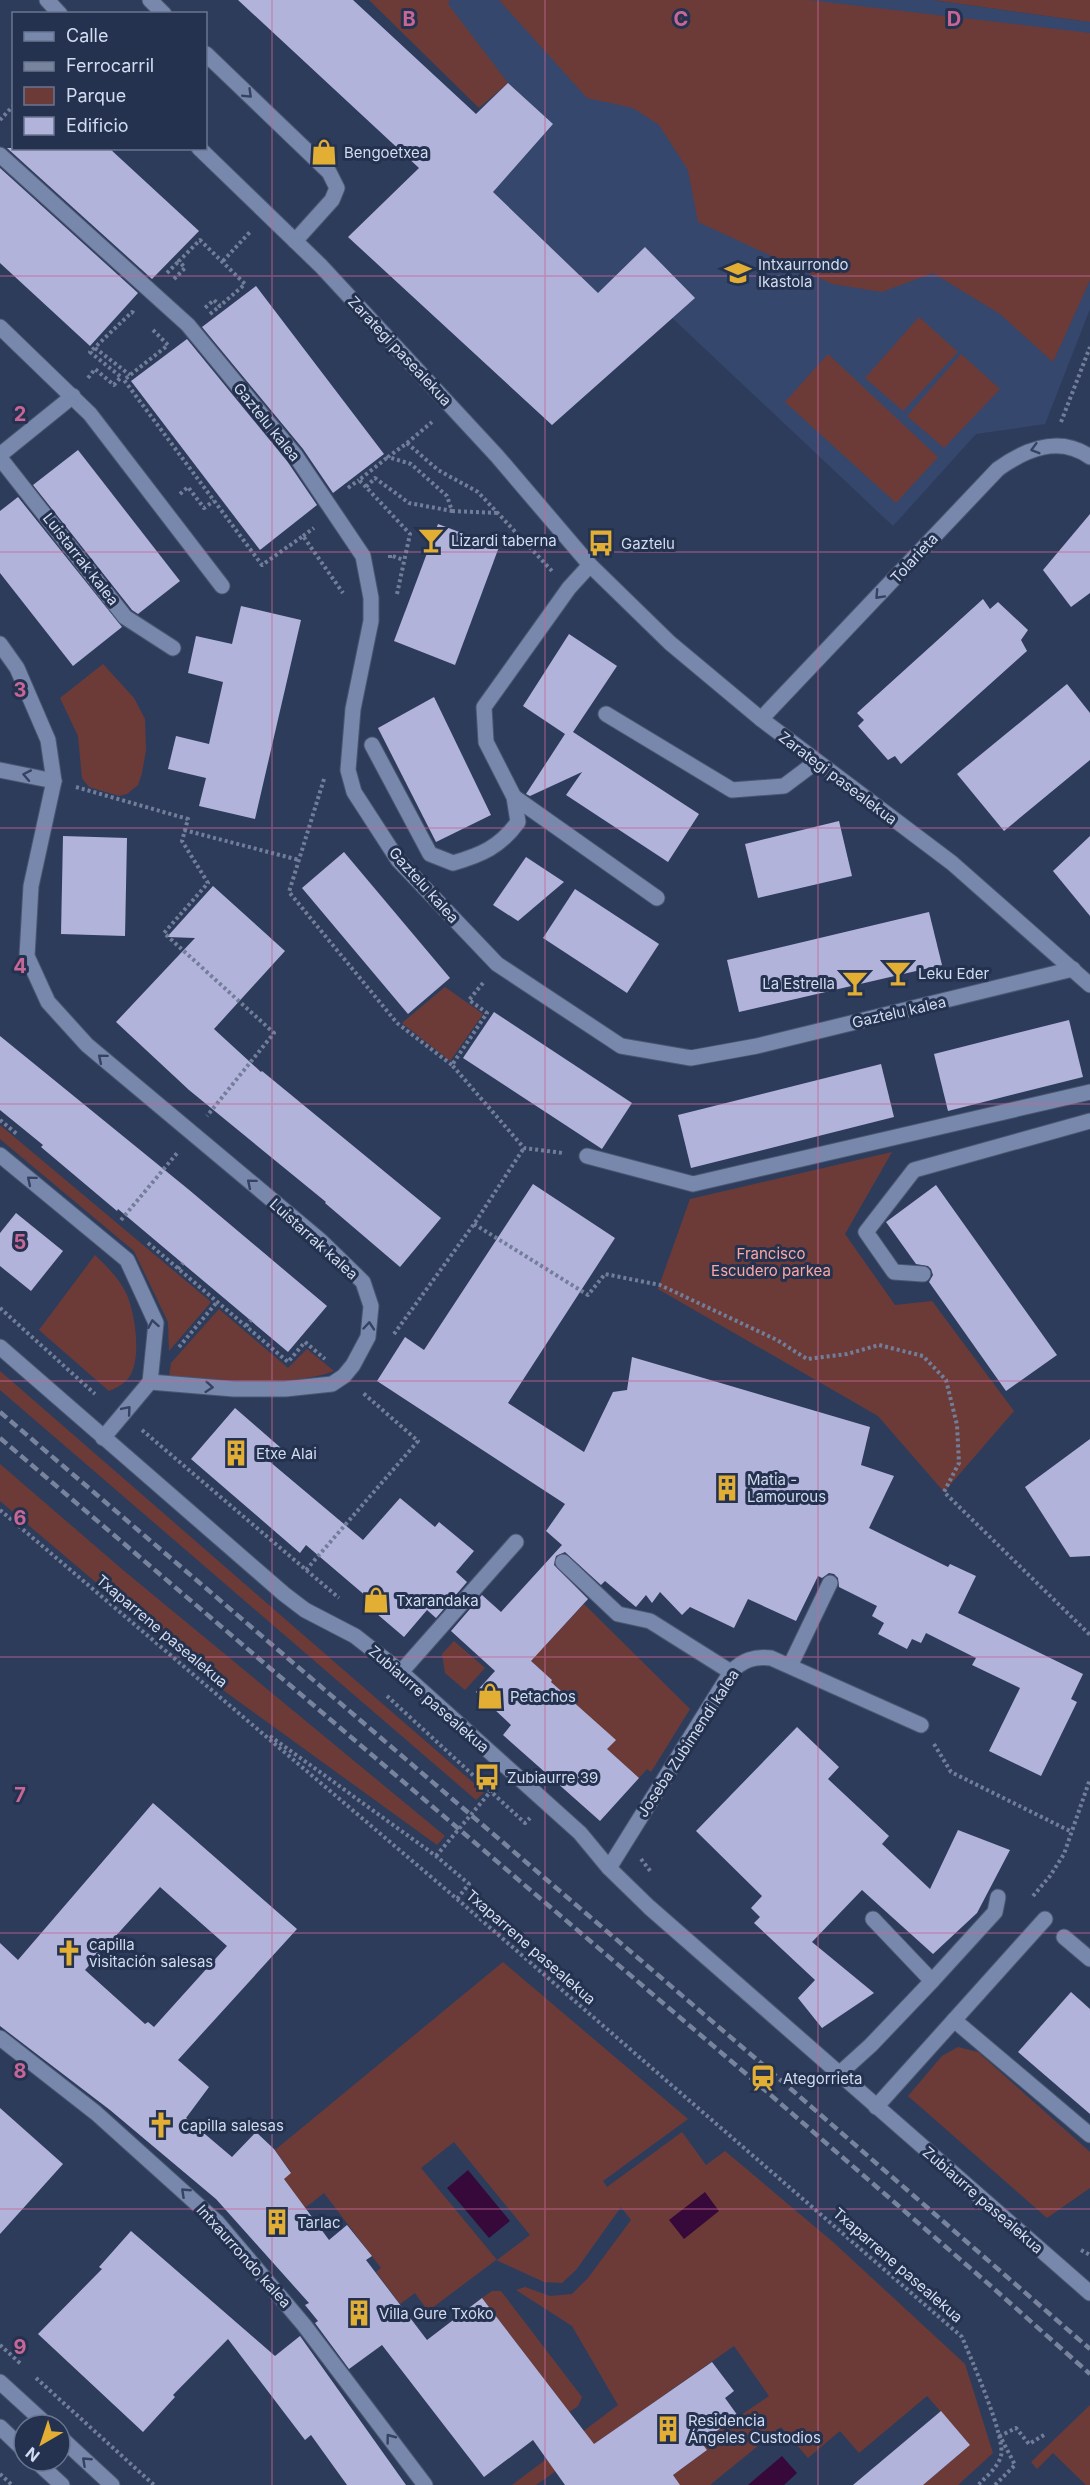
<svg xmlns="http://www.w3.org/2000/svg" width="1090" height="2485" viewBox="0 0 1090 2485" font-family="Inter,sans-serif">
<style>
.built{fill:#35476c}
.green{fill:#6c3b38;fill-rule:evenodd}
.water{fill:#36093a}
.building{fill:#b2b3db;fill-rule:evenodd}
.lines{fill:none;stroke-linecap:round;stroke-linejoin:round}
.service-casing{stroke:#4b5771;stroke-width:17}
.minor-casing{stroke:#4b5771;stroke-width:17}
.secondary-casing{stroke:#4b5771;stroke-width:17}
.path{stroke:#727e99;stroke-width:4;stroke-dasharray:3 3;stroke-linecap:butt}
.service{stroke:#7788ac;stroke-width:15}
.minor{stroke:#7788ac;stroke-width:15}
.secondary{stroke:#7788ac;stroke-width:15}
.rail{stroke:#78849e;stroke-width:4.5;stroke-dasharray:9 4.5;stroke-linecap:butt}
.path-bridge{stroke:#727e99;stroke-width:4;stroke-dasharray:3 3;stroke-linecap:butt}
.oneway{stroke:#354362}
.grid{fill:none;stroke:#c86696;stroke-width:1.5;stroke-opacity:0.55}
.labels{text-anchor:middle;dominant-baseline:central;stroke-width:6;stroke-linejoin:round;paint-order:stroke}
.poi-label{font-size:15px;fill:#d2dcef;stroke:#243250;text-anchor:start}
.street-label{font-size:15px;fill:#d2dcef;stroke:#243250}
.park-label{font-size:15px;fill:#fda7a1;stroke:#243250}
.grid-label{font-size:20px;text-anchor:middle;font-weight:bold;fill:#c86696;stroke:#243250;stroke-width:6;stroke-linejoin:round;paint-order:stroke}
</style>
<rect width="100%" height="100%" fill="#2e3c5c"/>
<polygon class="built" points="450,0 933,0 1090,22 1090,309 1045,424 976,434 893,526 667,313 552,425 349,237 507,83 447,4"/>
<g class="green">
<polygon points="369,0 450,0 448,4 508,83 479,108"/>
<polygon points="499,0 808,0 1090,33 1090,280 1053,362 1000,314 933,273 882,292 832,284 698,222 688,170 659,125 633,108 587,98"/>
<polygon points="933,0 1090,0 1090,22"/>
<polygon points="919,317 958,352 903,411 865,378"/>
<polygon points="828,354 938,457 896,503 785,402"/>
<polygon points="961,354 1000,389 944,448 907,416"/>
<polygon points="103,664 134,698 145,719 146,750 142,773 138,785 127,794 119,796 89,787 82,778 78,736 60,698"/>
<polygon points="445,987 483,1014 450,1061 402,1023"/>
<polygon points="0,1125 211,1302 169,1351 168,1322 134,1251 0,1139"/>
<polygon points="892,1152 845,1234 895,1305 932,1301 1014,1411 944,1492 878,1416 658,1289 690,1199"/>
<path d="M95,1255C107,1267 120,1279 127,1295C135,1314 141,1355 131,1374C126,1383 118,1387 109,1391L39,1330Z"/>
<path d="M219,1309L288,1368L307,1349L334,1371C290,1388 216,1379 169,1376L171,1363Z"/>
<polygon points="0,1371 484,1792 476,1800 0,1390"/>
<polygon points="0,1464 123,1570 445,1836 437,1845 223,1690 0,1501"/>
<polygon points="584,1604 690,1709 651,1772 647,1769 639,1778 607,1749 615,1740 540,1694 552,1680 520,1651 541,1650"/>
<polygon points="454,1641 485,1668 465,1690 445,1673 442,1654"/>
<path d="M503,1962L688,2119L603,2181L607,2187L682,2132L706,2165L725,2151L833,2242L965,2364L993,2453L958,2485H923L970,2445L927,2396L859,2453L840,2431L808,2458L781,2427L710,2485H671L673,2475L707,2450L701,2442L769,2396L734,2346L536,2485H512L618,2405L572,2326L516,2290L525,2287L550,2296L572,2294L588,2278L631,2220L621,2207L576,2270L562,2283L544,2282L496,2260L428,2311L415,2293L400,2304L376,2272L381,2268L324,2193L305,2208L284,2179L291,2172L275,2150ZM454,2142L530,2235L497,2260L421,2168Z"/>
<polygon points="958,2047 978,2052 1090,2152 1090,2188 1047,2218 908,2096 942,2056"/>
<polygon points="492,2291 501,2291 582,2397 578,2406 569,2412 482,2298"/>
<polygon points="1090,2405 1090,2485 1086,2485 1053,2453 1037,2469 1031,2462"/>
</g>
<g class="water">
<polygon points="468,2170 510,2221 489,2238 447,2188"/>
<polygon points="705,2192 719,2211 684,2239 669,2220"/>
<polygon points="782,2456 797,2473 784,2485 748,2485"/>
</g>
<g class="building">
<polygon points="238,0 353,0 476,114 508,83 553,124 493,192 598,293 645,247 695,298 552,425 348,237 419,168"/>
<polygon points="7,148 109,148 199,231 152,279"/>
<polygon points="0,168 138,293 90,346 0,263"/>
<polygon points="256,286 384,454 333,493 303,449 202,327"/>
<polygon points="187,339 287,461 317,505 260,550 131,381"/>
<polygon points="78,450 180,581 138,614 132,610 33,485"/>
<polygon points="18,497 122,627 73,666 0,573 0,511"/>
<polygon points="1090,514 1090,593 1071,607 1043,570"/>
<polygon points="438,524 499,547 455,665 394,641"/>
<polygon points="983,599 990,609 998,602 1028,630 1021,640 1027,651 901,764 895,756 888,760 858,726 864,720 857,713"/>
<polygon points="241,606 301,620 255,819 199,806 206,778 168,769 176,736 209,744 223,682 188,673 196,636 232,644"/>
<polygon points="569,634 617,666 573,732 699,814 668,862 566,795 582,772 530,796 526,794 565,734 523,706"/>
<polygon points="1067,684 1090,713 1090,760 1004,831 957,774"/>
<polygon points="434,697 491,815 436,842 378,728"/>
<polygon points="839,821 852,876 758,898 745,844"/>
<polygon points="63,836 127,838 125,936 61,934"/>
<polygon points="1090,836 1090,916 1053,871"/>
<polygon points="344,852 450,978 408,1014 302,888"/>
<polygon points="526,857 564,882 518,921 493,905"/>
<polygon points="213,886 285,951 214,1029 261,1072 262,1071 441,1218 400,1267 325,1203 326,1202 189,1090 116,1022 195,938 167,937"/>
<polygon points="575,889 659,944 627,993 543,938"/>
<polygon points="929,912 942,965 739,1012 727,960"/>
<polygon points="494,1012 632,1103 602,1149 463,1058"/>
<polygon points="1069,1020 1083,1077 948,1111 934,1054"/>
<polygon points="0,1036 188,1189 327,1306 288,1352 118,1209 117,1211 41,1147 43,1145 0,1110"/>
<polygon points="881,1064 894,1117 691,1168 678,1115"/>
<polygon points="533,1184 615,1238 508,1403 584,1452 613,1392 627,1390 632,1357 870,1427 861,1465 894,1476 869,1528 948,1567 950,1564 976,1576 958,1613 1083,1674 1071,1699 1077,1702 1041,1776 989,1751 1020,1688 972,1665 976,1658 926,1633 921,1643 912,1639 907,1649 878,1634 884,1623 872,1616 877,1606 839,1587 838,1578 834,1574 829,1573 822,1578 818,1576 796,1621 748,1599 734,1628 690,1607 682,1615 660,1592 652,1603 646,1595 636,1607 605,1581 601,1585 565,1552 556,1556 554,1565 588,1599 531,1661 552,1680 551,1682 616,1740 607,1749 639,1778 600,1821 503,1735 511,1725 476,1692 495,1671 451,1631 482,1595 501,1612 562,1545 546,1531 565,1504 377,1381 405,1337 424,1350"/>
<polygon points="936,1185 1057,1355 1006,1391 929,1282 933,1275 931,1269 928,1266 916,1264 886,1222"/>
<polygon points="16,1213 63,1251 31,1291 0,1266 0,1233"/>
<polygon points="235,1408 281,1448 269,1461 363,1540 400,1498 435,1527 439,1522 474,1551 456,1572 467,1582 436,1618 427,1610 404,1637 363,1602 367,1597 306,1545 300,1553 191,1459"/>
<polygon points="1090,1439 1090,1556 1070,1557 1025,1487"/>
<polygon points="797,1727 839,1767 828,1779 889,1836 882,1844 930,1889 958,1830 1010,1850 977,1913 933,1954 862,1890 812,1942 874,1993 822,2028 798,1998 815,1980 754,1923 760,1917 751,1908 762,1896 696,1831"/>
<path d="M153,1803L297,1929L178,2060L209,2087L186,2118L232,2157L256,2132L274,2149L291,2173L284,2179L329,2240L347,2225L372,2256L366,2260L427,2340L482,2298L594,2444L712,2362L734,2391L725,2398L738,2416L701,2442L707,2450L673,2475L680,2485H565L533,2440L484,2477L382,2345L349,2369L315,2323L318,2321L305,2305L309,2303L216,2199L110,2110L0,2026V1943L18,1960ZM160,1887L227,1946L154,2027L148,2022L145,2024L85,1970Z"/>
<polygon points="1071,1992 1090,2009 1090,2114 1018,2052"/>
<polygon points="0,2108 63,2164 0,2234"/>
<polygon points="131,2231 275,2356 300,2336 406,2485 347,2485 311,2435 305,2440 228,2339 173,2395 175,2397 143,2432 38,2334 102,2269 99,2267"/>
<polygon points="941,2411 970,2445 923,2485 853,2485"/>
</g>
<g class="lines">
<g class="service-casing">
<g id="service">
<polyline points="150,0 164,14"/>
<polyline points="206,54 329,172 337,188 332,200 295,241"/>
<polyline points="563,1562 618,1614 650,1621 731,1672"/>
<polyline points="790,1666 830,1583"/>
<polyline points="401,1672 516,1542"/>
<polyline points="1064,1937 1090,1959"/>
<polyline points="932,1981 995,1912 998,1897"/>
<polyline points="954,2020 1090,2135"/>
<polyline points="839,2074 871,2045 932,1981 873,1919"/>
<polyline points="876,2107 1045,1919"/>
</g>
</g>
<g class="minor-casing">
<g id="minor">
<polyline points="47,0 60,14"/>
<polyline points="199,148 321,266 497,456 590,565 670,643 761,719 952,863 1090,985"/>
<polyline points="0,155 188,325 295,455 363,556 371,598 371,621 353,709 348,770 354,792 398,860 497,964 621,1046 691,1058 757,1046 1073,969"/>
<polyline points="0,327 90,414 222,586"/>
<polyline points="0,455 73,396"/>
<polyline points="0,458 125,617 173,648"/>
<polyline points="0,644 17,668 48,740 54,781 31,886 27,956 48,1002 87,1045 321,1241 363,1282 371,1306 368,1337 353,1365 344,1376 332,1384 285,1389 234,1389 150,1382"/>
<polyline points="606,714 732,790 784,786 816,762"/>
<path d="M761,719L998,469C1026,449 1059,435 1090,457"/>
<path d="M372,745L430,854L453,863C481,855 500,847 518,822L514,797L486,742L484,707L569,588L590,565"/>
<polyline points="0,770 54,781"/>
<polyline points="514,797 657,898"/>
<polyline points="0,1155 127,1260 156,1323 150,1382"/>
<polyline points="587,1156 693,1184 1090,1092"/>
<polyline points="923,1274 894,1272 866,1232 914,1170 1090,1121"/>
<polyline points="0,1347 284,1594 305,1610 355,1636 401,1672 580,1833 609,1868 649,1907 1090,2293"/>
<polyline points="103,1438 150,1382"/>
<path d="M609,1868L731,1672C743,1660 754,1656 771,1658L921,1725"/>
<polyline points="0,2038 96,2113 217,2222 304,2325 425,2485"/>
</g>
</g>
<g class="secondary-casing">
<g id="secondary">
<polyline points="0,2382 47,2425"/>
<polyline points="0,2427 24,2450"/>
<polyline points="60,2437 112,2485"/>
<polyline points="36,2461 62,2485"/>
</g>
</g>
<g class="path">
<polyline points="0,120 14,105"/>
<polyline points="223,261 250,232"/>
<polyline points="167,273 179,261"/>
<polyline points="174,279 185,268 179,261 200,240 245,284 220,306 214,300 205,308"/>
<polyline points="210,314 220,306"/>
<polyline points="153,330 168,345 124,380 262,565 303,536 343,593"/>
<polyline points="95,348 130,375"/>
<polyline points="88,378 95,369 114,385 121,377 90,352 132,312 136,315"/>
<polyline points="1061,422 1090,347"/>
<polyline points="407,443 432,422"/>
<polyline points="366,487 359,480 388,457"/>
<polyline points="348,488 359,480"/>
<polyline points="180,494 188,487 204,508 214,501"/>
<polyline points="452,511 498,513"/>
<polyline points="303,536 314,528"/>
<polyline points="390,558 390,555 404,560"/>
<polyline points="397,594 410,534 366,487 375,478 409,503 452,511 447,496 411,464 388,457 407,443 438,470 478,492 552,571"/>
<polyline points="324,779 289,892 397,1023 452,1065"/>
<polyline points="76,787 188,819 182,841 208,883 164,933 274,1033 207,1116"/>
<polyline points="184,830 299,860"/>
<polyline points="483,983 469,1000 487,1013 452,1065 524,1148 563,1153"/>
<polyline points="0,1120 17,1134"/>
<polyline points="121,1220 178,1152"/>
<polyline points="474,1224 588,1295 605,1274 660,1285 777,1340 807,1359 847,1354 879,1345 923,1356 946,1380 957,1425 959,1463 944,1492 1090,1635"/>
<polyline points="148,1243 288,1362 305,1342 325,1359"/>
<polyline points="178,1269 183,1263"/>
<polyline points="0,1308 95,1394"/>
<polyline points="246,1326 251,1320"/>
<polyline points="394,1334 474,1224 524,1148"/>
<polyline points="179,1347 217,1302"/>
<polyline points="142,1430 339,1598"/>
<path d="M0,1510L457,1899L962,2337C971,2359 1006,2437 1001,2456C998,2467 986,2477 978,2485"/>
<polyline points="306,1570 418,1441 362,1392"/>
<polyline points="387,1696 525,1823 530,1818"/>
<polyline points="270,1736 436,1856 469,1884 457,1899"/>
<polyline points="934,1744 951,1772 1072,1832"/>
<polyline points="641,1859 651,1872"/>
<polyline points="1033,1896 1050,1876 1064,1854 1090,1779"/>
<polyline points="1081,2250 1090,2255"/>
<polyline points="0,2345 22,2365"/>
<polyline points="36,2378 154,2485"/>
<polyline points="0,2474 12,2485"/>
<polyline points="995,2485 1015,2465 1000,2436 1016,2428 1029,2444 1044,2435"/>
</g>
<use href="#service" class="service"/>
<use href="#minor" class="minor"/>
<use href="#secondary" class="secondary"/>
<g class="rail">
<polyline points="0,1412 769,2070 1090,2349"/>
<polyline points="0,1438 758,2084 992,2287 1090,2374"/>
</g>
<polyline class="path-bridge" points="436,1856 491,1791"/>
</g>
<defs><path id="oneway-chevron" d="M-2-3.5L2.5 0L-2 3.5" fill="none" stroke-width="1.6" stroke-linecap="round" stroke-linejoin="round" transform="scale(1.5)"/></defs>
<g class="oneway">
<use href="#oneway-chevron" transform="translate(248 94) rotate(44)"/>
<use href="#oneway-chevron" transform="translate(1035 449) rotate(164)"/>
<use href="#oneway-chevron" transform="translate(879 595) rotate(133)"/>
<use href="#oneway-chevron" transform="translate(27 775) rotate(-169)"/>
<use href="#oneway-chevron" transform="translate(102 1058) rotate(-140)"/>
<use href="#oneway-chevron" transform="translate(31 1180) rotate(-140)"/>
<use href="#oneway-chevron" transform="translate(251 1183) rotate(-140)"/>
<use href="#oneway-chevron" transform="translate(153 1324) rotate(-100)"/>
<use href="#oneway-chevron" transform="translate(369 1326) rotate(-85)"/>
<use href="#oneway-chevron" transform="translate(209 1387) rotate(5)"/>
<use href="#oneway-chevron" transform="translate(127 1410) rotate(-50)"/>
<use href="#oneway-chevron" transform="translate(185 2192) rotate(-137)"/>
<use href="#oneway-chevron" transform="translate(390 2438) rotate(-127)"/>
<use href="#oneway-chevron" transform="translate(86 2461) rotate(-137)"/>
</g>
<path class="grid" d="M272,0V2485M545,0V2485M818,0V2485M0,276H1090M0,552H1090M0,828H1090M0,1104H1090M0,1381H1090M0,1657H1090M0,1933H1090M0,2209H1090"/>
<defs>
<g id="shop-bare" transform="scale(2.07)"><path d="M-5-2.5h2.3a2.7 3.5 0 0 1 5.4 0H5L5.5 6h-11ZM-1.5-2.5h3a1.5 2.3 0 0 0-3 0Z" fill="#e2af34" stroke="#243250" stroke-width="2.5" paint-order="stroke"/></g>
<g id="school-bare" transform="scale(2.07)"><path d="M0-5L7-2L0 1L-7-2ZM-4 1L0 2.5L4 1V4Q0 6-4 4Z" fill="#e2af34" stroke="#243250" stroke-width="2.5" paint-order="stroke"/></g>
<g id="bar-bare" transform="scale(2.07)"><path d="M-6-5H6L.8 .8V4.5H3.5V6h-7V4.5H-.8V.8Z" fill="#e2af34" stroke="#243250" stroke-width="2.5" paint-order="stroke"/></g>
<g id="bus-bare" transform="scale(2.07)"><path d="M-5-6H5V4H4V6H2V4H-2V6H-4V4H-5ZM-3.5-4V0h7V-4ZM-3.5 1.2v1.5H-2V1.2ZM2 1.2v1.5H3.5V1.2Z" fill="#e2af34" stroke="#243250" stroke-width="2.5" paint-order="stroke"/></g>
<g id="building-bare" transform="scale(2.07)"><path d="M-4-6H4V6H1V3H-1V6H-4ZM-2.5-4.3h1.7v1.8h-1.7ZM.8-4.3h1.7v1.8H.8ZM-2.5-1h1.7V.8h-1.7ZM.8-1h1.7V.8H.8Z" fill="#e2af34" stroke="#243250" stroke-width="2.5" paint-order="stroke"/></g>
<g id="church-bare" transform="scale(2.07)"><path d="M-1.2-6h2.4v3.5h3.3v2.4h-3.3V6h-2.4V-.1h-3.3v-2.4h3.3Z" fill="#e2af34" stroke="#243250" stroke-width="2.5" paint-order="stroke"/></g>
<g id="station-bare" transform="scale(2.07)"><path d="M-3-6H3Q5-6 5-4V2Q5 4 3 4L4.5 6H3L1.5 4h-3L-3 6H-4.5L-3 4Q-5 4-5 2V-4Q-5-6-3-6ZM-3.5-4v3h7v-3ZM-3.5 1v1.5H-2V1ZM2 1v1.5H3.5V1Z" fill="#e2af34" stroke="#243250" stroke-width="2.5" paint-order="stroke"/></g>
</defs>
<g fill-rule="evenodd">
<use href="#shop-bare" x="324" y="152"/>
<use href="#school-bare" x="738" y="273"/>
<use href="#bar-bare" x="431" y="540"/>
<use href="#bus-bare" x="601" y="543"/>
<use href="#bar-bare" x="898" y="973"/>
<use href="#bar-bare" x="855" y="983"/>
<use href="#building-bare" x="236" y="1453"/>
<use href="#building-bare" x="727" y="1488"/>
<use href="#shop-bare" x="376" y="1600"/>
<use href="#shop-bare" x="490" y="1696"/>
<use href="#bus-bare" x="487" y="1777"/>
<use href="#church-bare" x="69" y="1953"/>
<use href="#station-bare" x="763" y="2078"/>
<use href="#church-bare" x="161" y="2125"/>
<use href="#building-bare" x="277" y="2222"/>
<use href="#building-bare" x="359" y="2313"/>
<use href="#building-bare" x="668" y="2429"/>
</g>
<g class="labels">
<g class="poi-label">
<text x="344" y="152">Bengoetxea</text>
<text x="758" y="264">Intxaurrondo<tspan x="758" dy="17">Ikastola</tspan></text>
<text x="451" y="540">Lizardi taberna</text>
<text x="621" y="543">Gaztelu</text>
<text x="918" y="973">Leku Eder</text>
<text x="835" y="983" text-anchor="end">La Estrella</text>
<text x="256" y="1453">Etxe Alai</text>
<text x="747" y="1479">Matia -<tspan x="747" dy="17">Lamourous</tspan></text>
<text x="396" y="1600">Txarandaka</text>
<text x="510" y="1696">Petachos</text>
<text x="507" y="1777">Zubiaurre 39</text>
<text x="89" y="1944">capilla<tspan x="89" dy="17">visitación salesas</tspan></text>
<text x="783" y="2078">Ategorrieta</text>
<text x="181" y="2125">capilla salesas</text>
<text x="297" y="2222">Tarlac</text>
<text x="379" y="2313">Villa Gure Txoko</text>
<text x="688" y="2420">Residencia<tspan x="688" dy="17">Ángeles Custodios</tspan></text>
</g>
<g class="street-label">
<text transform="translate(400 351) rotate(47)">Zarategi pasealekua</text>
<text transform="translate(267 422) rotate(51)">Gaztelu kalea</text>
<text transform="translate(914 558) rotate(-47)">Tolarieta</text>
<text transform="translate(81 559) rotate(52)">Luistarrak kalea</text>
<text transform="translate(838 778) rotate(37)">Zarategi pasealekua</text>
<text transform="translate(424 885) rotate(48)">Gaztelu kalea</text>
<text transform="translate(899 1012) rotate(-13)">Gaztelu kalea</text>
<text transform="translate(314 1239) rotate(42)">Luistarrak kalea</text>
<text transform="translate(162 1631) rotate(40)">Txaparrene pasealekua</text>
<text transform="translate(429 1699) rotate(41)">Zubiaurre pasealekua</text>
<text transform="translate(688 1743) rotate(-57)">Joseba Zubimendi kalea</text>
<text transform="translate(531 1947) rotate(41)">Txaparrene pasealekua</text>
<text transform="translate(983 2200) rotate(41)">Zubiaurre pasealekua</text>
<text transform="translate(244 2256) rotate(48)">Intxaurrondo kalea</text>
<text transform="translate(898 2265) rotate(41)">Txaparrene pasealekua</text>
</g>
<g class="park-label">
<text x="771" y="1253">Francisco<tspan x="771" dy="17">Escudero parkea</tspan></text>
</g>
</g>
<g class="grid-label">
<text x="409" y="26">B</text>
<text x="681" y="26">C</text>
<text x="954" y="26">D</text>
<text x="20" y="421">2</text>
<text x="20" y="697">3</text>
<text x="20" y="973">4</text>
<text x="20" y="1249">5</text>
<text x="20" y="1525">6</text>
<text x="20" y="1802">7</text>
<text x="20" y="2078">8</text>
<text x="20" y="2354">9</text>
</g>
<rect x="12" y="12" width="195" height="138" fill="#243250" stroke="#6a7690" stroke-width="1.5"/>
<rect x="24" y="32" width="30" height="9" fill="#7788ac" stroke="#6a7690" stroke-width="1.5"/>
<text x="66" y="42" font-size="18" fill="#d2dcef">Calle</text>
<rect x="24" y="62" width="30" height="9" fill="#78849e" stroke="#6a7690" stroke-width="1.5"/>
<text x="66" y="72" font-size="18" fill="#d2dcef">Ferrocarril</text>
<rect x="24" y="87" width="30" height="18" fill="#6c3b38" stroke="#6a7690" stroke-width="1.5"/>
<text x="66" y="102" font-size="18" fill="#d2dcef">Parque</text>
<rect x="24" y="117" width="30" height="18" fill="#b2b3db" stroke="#6a7690" stroke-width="1.5"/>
<text x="66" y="132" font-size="18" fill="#d2dcef">Edificio</text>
<g transform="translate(42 2443) rotate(219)"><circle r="28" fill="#243250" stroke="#6a7690" stroke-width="1.5"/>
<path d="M0-4.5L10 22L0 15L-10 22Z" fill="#e2af34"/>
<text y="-9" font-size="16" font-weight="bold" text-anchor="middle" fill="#d2dcef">N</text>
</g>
</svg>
